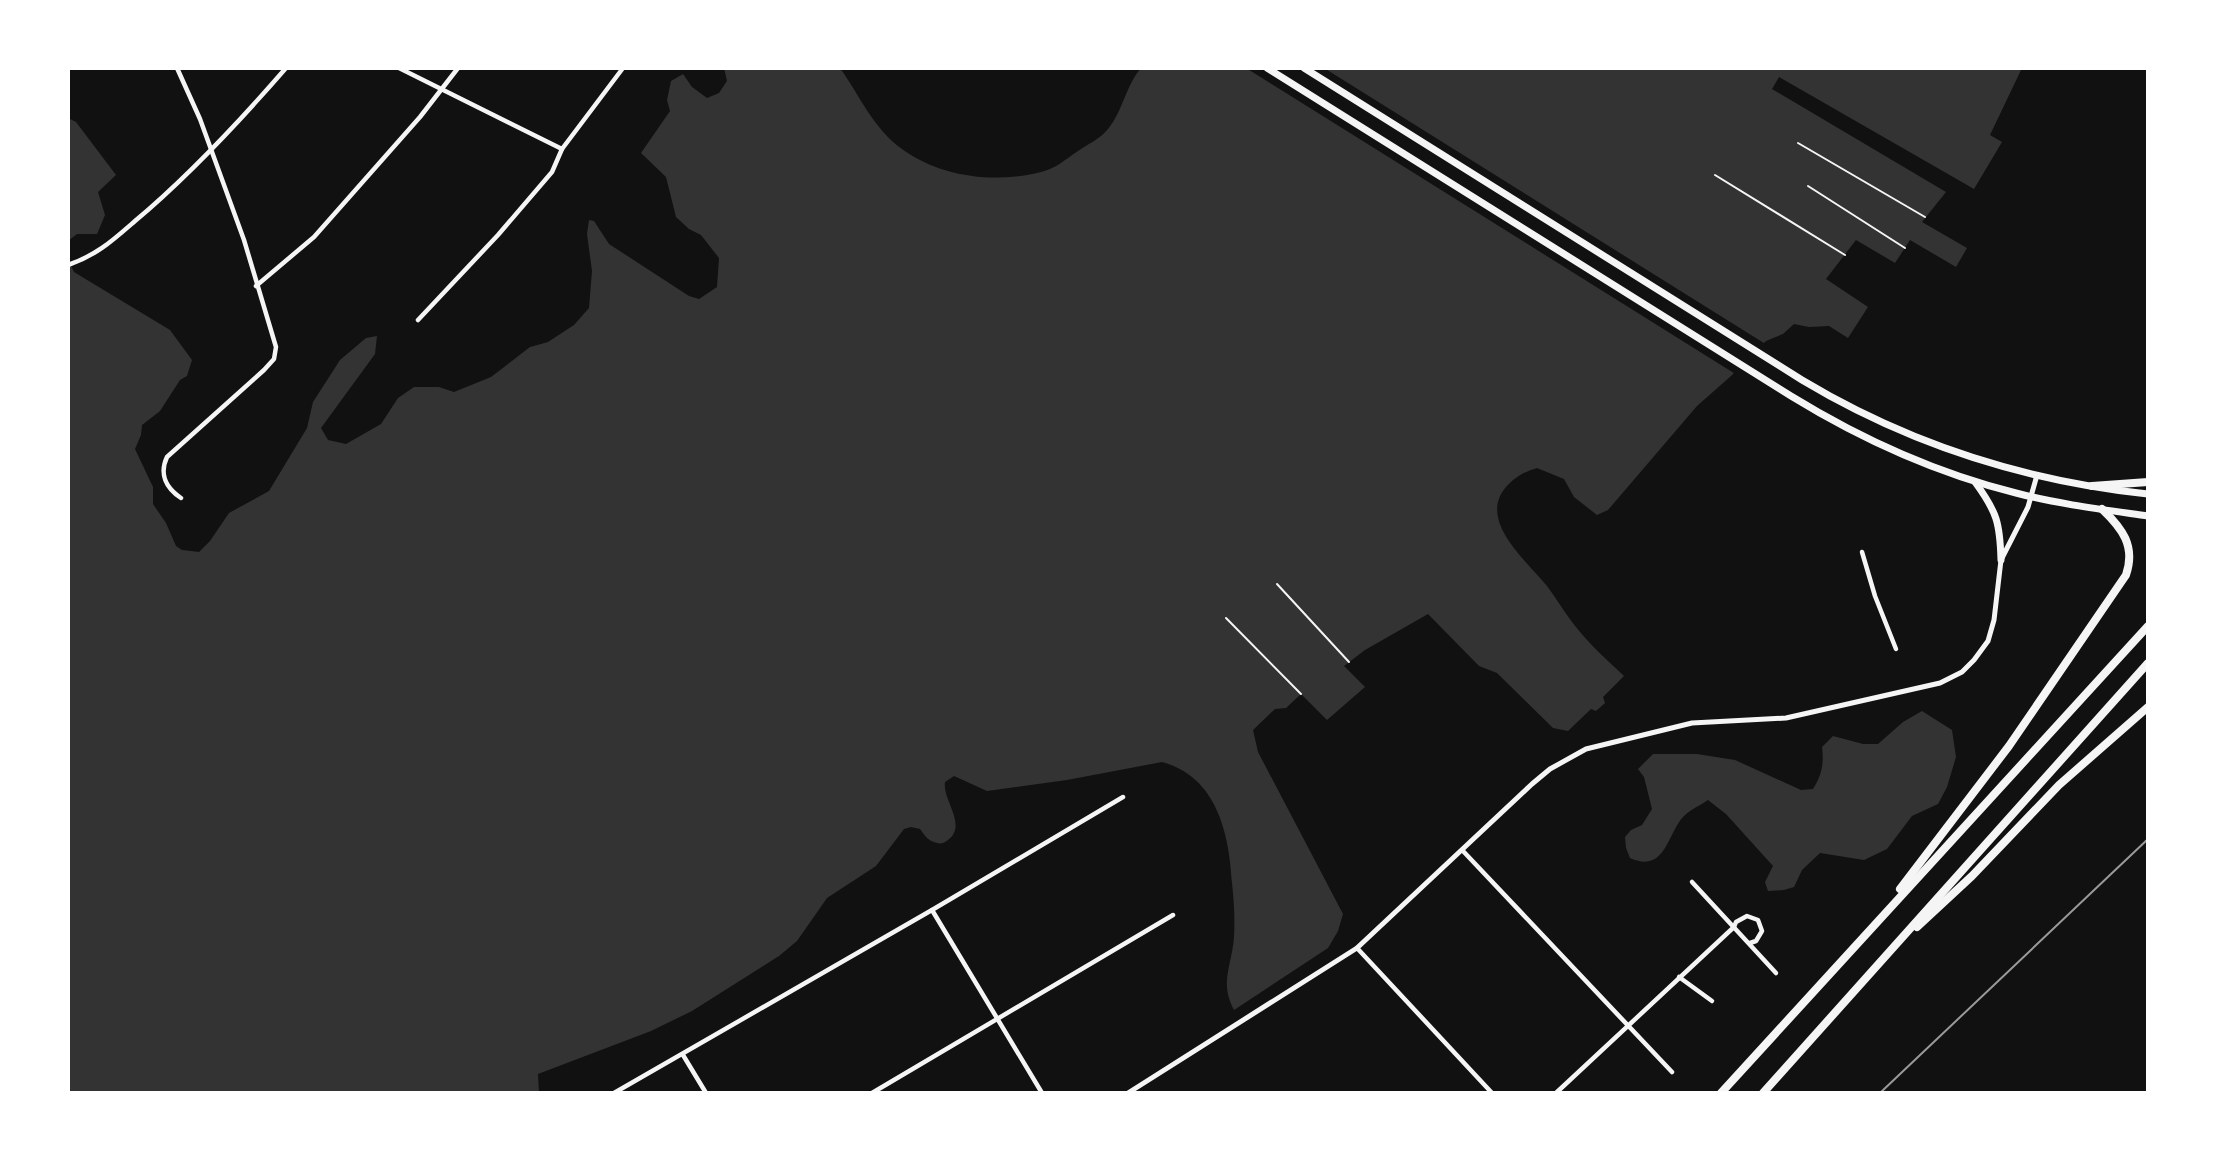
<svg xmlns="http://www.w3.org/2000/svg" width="2216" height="1161" viewBox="0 0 2216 1161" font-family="Arial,sans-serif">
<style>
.water{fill:#333}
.pier{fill:#111}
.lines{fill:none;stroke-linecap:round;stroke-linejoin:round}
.path{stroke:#f5f5f5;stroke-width:2}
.minor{stroke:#f5f5f5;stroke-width:4.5}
.tertiary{stroke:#f5f5f5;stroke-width:5}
.primary{stroke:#f5f5f5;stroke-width:7}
.motorway{stroke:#f5f5f5;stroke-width:8}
.tram{stroke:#9a9a9a;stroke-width:2}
</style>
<rect width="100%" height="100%" fill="#111"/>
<g class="water">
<path d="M724,68H840C860,96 873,128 902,149C940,177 995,184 1041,172C1055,169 1066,159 1078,151C1088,144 1100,139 1108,129C1123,111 1125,87 1141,68H2022L1990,135L2002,142L1974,189L1779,77L1772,89L1946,192L1922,222L1967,248L1956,267L1910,240L1895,263L1856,240L1826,279L1868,307L1848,338L1829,326L1809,327L1794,324L1783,334L1766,341L1731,376L1697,406L1608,510L1597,515L1574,497L1564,479L1537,468C1524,472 1515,477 1506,487C1477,521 1527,561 1547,586C1556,598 1563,610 1572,622C1587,642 1606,659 1624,676L1603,697L1605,703L1596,711L1591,709L1568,731L1553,728L1497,673L1479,666L1428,614L1365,650L1344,666L1365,687L1327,720L1301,694L1286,708L1275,709L1253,730L1258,752L1343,914L1338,931L1328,948L1234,1010C1219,982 1232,966 1234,937C1235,919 1234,901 1232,883C1229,833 1217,777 1162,762L1067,780L987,791L954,776L945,782C942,800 968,825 948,840C944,843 942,844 937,843C928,841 925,836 920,829L911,827L904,829L876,866L827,898L797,941L779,956L692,1011L651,1031L538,1074L539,1093H68V260L74,272L170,330L192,360L187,376L180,380L160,411L142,425L141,435L135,449L153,487V504L166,523L176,546L182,550L199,552L210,541L229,513L269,491L307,428L313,402L340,360L366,338L377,336L375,354L321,428L328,440L346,444L381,424L398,398L414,387H439L454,392L491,377L530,347L548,342L574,325L589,308L592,271L587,234L589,220L594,221L609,244L689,296L699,299L717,287L719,258L701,235L689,229L676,217L666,177L641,153L670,111L667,100L671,81L683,74L692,87L707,98L719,93L727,81Z"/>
<polygon points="68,118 76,122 116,175 98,192 105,215 97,234 77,234 68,241"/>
<path d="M1922,711L1952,730L1956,757L1947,787L1938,804L1912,816L1887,849L1864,860L1820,853L1802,870L1794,887L1784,890L1768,891L1765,882L1773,866L1726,814L1708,800C1701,805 1691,809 1684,816C1667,833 1666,874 1630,858L1626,848L1625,837L1631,830L1642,825L1652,809L1644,777L1638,769L1653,754H1697L1735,760L1801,790L1813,789C1822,775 1824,763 1822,747L1833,736L1863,744H1878L1903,722Z"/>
</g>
<polygon class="pier" points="1246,68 1324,68 1767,345 1737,375"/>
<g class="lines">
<g class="path">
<polyline points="1798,143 1925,217"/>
<polyline points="1715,175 1845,255"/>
<polyline points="1808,186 1905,248"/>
<polyline points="1277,584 1349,662"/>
<polyline points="1226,618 1301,694"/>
</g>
<g class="minor">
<path d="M177,68L200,119L244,240L276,347L274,359L264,370L167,457C159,474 166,488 181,498"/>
<polyline points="399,68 562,149"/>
<path d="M68,265C97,255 112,241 135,221C190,175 239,122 286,68"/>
<polyline points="256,286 314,237 420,117 458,68"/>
<polyline points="418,320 498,235 552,172 562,149 623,68"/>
<polyline points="1862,552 1875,596 1896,649"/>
<polyline points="1463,851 1672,1072"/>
<polyline points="1692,882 1776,973"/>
<polyline points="932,910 1042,1093"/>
<polyline points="1357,948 1492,1093"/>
<polyline points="1679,977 1712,1001"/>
<polyline points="683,1055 706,1093"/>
<polyline points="614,1093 932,910 1123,797"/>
<polyline points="872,1093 1173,915"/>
<polyline points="1556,1093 1734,927 1736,922 1747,916 1758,920 1762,931 1756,941 1750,943"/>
</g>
<polyline class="tertiary" points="1128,1093 1357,948 1532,784 1550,769 1586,749 1692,723 1786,718 1940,683 1962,672 1974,660 1988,641 1994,620 2001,560 2028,507 2037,475"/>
<g class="primary">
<path d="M1267,68L1791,396C1861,439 1936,473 2016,493C2057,504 2106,510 2148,516"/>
<path d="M1304,68L1802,380C1907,443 2025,481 2148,494"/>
<path d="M1975,482C1997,512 2000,523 2001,560"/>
</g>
<g class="motorway">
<polyline points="2092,486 2148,482"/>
<path d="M1900,889L2009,746L2126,575C2136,546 2122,528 2102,509"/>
<polyline points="1917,927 1972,876 2059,785 2148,707"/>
<polyline points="1721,1093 2148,626"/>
<polyline points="1763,1093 2148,663"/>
</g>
<polyline class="tram" points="1880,1093 2148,839"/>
</g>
<rect width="2216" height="1161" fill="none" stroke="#ffffff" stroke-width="140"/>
</svg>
